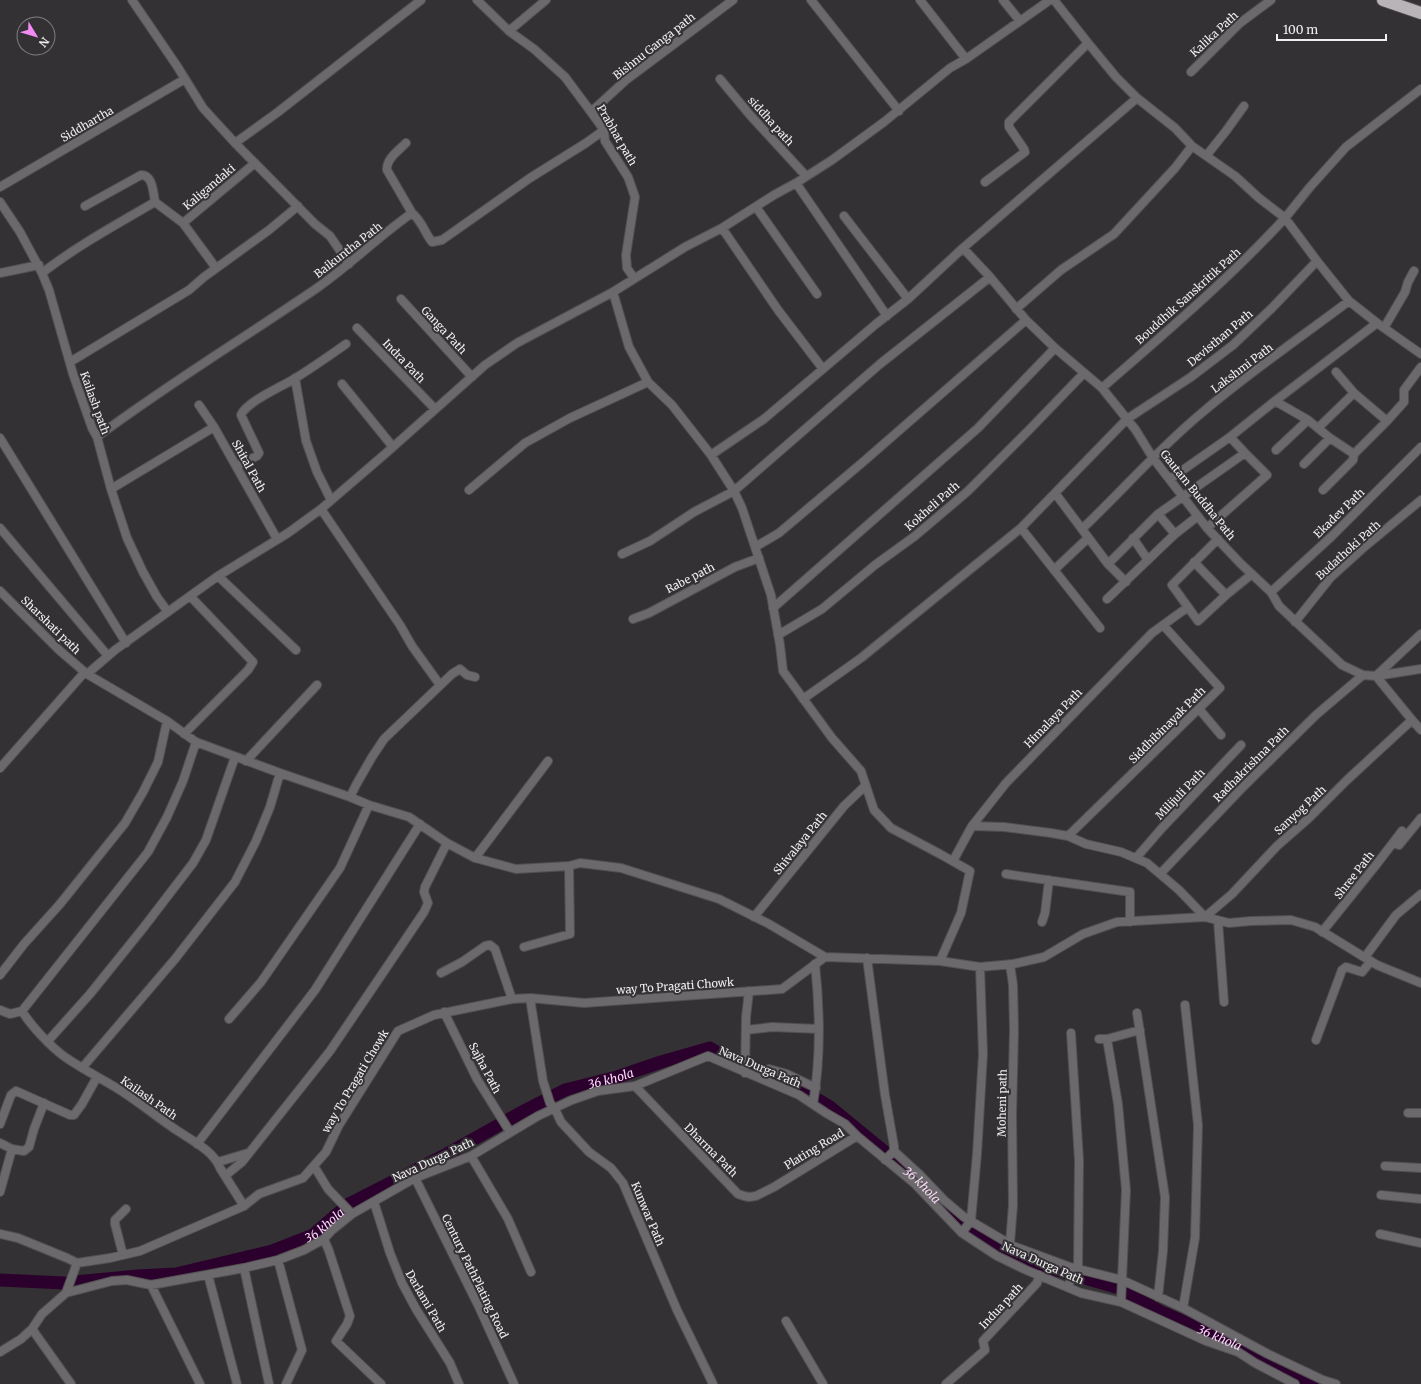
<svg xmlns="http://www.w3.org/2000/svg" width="1421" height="1384" viewBox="0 0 1421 1384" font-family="Merriweather,serif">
<rect width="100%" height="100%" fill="#343134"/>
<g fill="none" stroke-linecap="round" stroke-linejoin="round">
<g stroke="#2c002d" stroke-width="13">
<path d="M0,1280L64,1283"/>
<path id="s1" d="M75,1282L138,1276L176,1274L272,1251L313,1235L349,1204L447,1154L522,1112L565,1090L617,1077L661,1062L710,1048L732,1061L789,1082L830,1107L919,1180L957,1220L999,1247L1036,1264L1116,1287"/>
<path id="s2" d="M1127,1293L1161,1312L1255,1352L1312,1384"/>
</g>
<defs>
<path id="minor" d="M132,0L177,66L203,108L235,143L315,224L330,236L349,264
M477,0L509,31L534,49L565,77L591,112L604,130L605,141L628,177L635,197L626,255L627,268L634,278
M811,0L899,111
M920,0L966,59
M1003,0L1020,21
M1054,0L1088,43L1116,77L1137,98L1175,128L1192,146L1235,176L1259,198L1285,218C1229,279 1165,333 1102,388
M509,31L546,0
M1191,72L1240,23L1271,0
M720,79L750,115L806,176
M1421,89L1346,147L1310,187L1285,218L1317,261L1349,301L1377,323L1421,354
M591,112L626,80L733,0
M235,143L278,112L421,0
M406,143C399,150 386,159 387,170L412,213
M1206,156L1226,131L1244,106
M985,182L1025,152L1024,149L1009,127V122L1088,43
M796,183L887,316
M0,187L185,79
M0,202L20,232L42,273L49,290L73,374L92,428L97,437L111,489L127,538L143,572L157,597L168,612
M85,206L141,175C153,175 153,192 155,202
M756,207L817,294
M844,216L908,299
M722,228L778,310L823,369
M963,248L990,277L1026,320L1055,348L1102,388L1135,429L1153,458L1207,528L1240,563L1271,592L1279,606L1342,665L1363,675L1376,676L1412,720L1421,730
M216,268L183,223L255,163
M0,273L39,265
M42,273C77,246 117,224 155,202L183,223
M613,292L629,347L648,382L672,405L711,455L734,491L742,508L771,595L780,645L783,671L832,738L861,771L874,810L891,828L940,854L970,871L961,913L940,961
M401,299L472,377
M1016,309L1061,270L1114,234L1175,168L1192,146
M357,328L435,409
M1384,328L1405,292L1408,282L1414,271
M70,362L189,290L204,277L269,230L298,206
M1336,372L1354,393L1387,421L1404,402V390L1421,367
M295,378L306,441L317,472L331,500
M342,384L393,447
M1275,401L1308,420L1330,438L1354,454
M199,405L214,427L277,539
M1318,428L1354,393
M97,437C168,384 244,338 317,288C350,265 379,236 412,213C422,221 425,233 432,242L442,240L530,178L586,143L604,130
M0,438L126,643
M1276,450L1308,420
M711,455L764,419L876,324L908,299L963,248L1137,98
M1304,464L1330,438
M236,466L257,456L259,453L241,415C246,402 281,387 294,379C312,368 329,356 346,344
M1170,479L1230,437L1275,401L1377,323
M111,489L214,427
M469,490L525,443L570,418L648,382
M1323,490L1353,460L1354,454L1387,421
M1055,493L1108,564L1126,582
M321,509L400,625L412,646L440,685
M1158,514L1175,534
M0,528L108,656
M1021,528L1100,628
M1207,528L1267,475L1245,453L1230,437
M1082,529C1123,490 1160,447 1204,411C1250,372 1301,337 1349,301
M1133,538L1148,560
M1218,539L1172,585L1198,621L1226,595L1252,574
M755,547L779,533L863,462L1026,320
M622,554L650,541L694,512L734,491L880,364L990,277
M1194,562L1226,595
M1108,564L1158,514L1245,453
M1054,570L1088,538
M218,576L296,650
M0,591L59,650L87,674L167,721L196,742L280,773L350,797L369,805L409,817L447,843L475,858L516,869L569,866L580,863L621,868L719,899L769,924L825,957L940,961L980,967L1013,964L1044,957L1083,934L1117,922L1205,917L1229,923L1251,921L1291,920L1315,927L1377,965L1421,983
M1271,592L1332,536L1421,447
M1107,599L1175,534L1198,516
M773,608L978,428L1055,348
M633,619L649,613L735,567L759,558
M1295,622L1331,577L1362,549L1421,500
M778,635L822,609L875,565L915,536L968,491L1029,430L1084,373
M1376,676L1421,634
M1376,676L1421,669
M803,699L861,658L1021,528L1127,419L1191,377L1233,345L1272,308L1317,261
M1199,709L1221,735
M184,734L248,670L253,662L190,596
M246,761L317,685
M0,768L83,674H87L115,650L190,596L218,576L288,533L321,509L385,454L485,365L517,343L613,292L685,247L722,228L774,195L796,183L832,160L884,122L950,68L966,59L1050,0
M350,797L356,785L372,757L384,739L452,674L460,669L467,675L475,677
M972,826L1004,827L1051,833L1068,836L1086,844L1121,852L1147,863L1179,890L1205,917L1232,894L1277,846L1309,818L1347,780L1412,720
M1068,836L1220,688L1163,625
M1393,843L1399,845L1421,818
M475,858L548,761
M1136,858L1162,828L1241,745
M953,861L972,826L1006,783L1152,633L1188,607
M1006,874L1130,892V922
M1160,874L1241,789L1316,715L1363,675
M754,917L844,806L865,786
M1218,921L1224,1002
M1042,922L1045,913L1049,880
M1322,932L1376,865L1402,831
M524,947L570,934L569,866
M1365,957L1396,915L1421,894
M867,958L885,1095L894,1146V1151L885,1160
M441,973L462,962L485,946L490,945L495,949L512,999
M0,975L24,944L60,904L125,823L143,792L158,762L167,721
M530,998L543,1081L550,1103L555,1109L561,1122L589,1152L611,1168L623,1183L677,1310L713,1384
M0,1010L10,1014L22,1011L148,852L167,817L183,781L196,742
M22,1011C31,1026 51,1047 65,1057C81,1068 98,1077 115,1087C135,1099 153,1114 172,1127C187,1138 214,1150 220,1168L244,1206
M444,1012L477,1079L510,1132
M1137,1013L1165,1197L1163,1251L1158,1297
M229,1019L261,982L340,868L369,805
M746,1030L772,1027L819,1029
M1099,1039H1107L1140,1030
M1107,1039L1118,1104L1126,1190L1121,1302
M1316,1040L1342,970L1346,967L1362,972L1371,961
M48,1041L90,994L144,927L193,863L206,840L235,757
M82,1068L175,959L235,882L256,841L270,807L280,773
M769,1069L787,1074L816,1088
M745,1073L746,1017L749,991
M635,1086L715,1170L738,1194L744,1196L749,1197L756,1196L774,1187L857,1136
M813,1104C821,1058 820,1010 815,964
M1408,1113H1421
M0,1124L11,1095L16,1091L70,1115H74L82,1104L97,1077
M0,1143L12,1149L0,1192
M197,1144L315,990L420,824
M12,1149L24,1151L29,1147L34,1129L44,1103
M894,1151L920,1175L944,1200L964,1217L1013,1246L1070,1267L1122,1280L1183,1308L1268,1354L1323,1380L1336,1384
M471,1156L508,1219L531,1272
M218,1162L248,1153
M314,1166L328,1189L352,1214
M1385,1166L1421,1168
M225,1176L242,1162L330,1051L424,912L428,903L424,892L425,887L447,843
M415,1178L479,1307L514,1384
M1381,1195L1421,1199
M374,1202L390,1253L402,1283L416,1309L450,1363L459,1384
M962,1233L971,1220L977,1154L983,1054L980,967
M0,1234L18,1238L67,1258L77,1263L110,1258L140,1251L244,1206L259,1194L303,1178L326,1152L339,1125L398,1031L434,1015L512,999L530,998L584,1003L782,989L825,957
M1380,1234L1421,1243
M324,1239L329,1251L350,1316L347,1324L336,1341L381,1384
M1010,1243L1013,1205L1012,1115L1014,1030L1013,985L1010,964
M123,1255L115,1224V1220L126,1209
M278,1260L302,1350L286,1384
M244,1268L269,1384
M208,1275L237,1384
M151,1285L200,1384
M1067,1287L1078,1269L1079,1160L1071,1033
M66,1293L112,1281L127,1280L151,1285L244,1268L278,1260L304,1250L324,1239L331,1231L352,1214L415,1178L471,1156L538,1116L572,1100L598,1091L635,1086L708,1056L799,1095L826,1113L845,1124L857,1136L915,1184L962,1233L997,1256L1026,1270L1081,1293L1121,1302L1206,1341L1238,1352L1255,1363L1295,1384
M1183,1308L1195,1238L1198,1125L1185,1005
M786,1321L823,1384
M32,1329L71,1384
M0,1352L21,1339L32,1329L42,1314L66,1293L77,1263
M946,1384L985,1350L983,1341L1037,1283L1039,1275"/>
<path id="highway" d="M1383,0L1421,13"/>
</defs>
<use href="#minor" stroke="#524f52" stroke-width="10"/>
<use href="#highway" stroke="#524f52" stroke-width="14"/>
<use href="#minor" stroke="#6b696b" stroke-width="8"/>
<use href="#highway" stroke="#b8b4b8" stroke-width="12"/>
</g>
<g text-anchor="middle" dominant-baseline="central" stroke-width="4" stroke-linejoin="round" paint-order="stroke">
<g font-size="11" fill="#f1eef1" stroke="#343134">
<text transform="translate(1214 34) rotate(-43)">Kalika Path</text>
<text transform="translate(654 46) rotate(-38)">Bishnu Ganga path</text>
<text transform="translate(771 121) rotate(48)">siddha path</text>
<text transform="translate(87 124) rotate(-30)">Siddhartha</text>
<text transform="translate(617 135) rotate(60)">Prabhat path</text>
<text transform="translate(209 187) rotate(-40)">Kaligandaki</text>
<text transform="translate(348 250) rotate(-38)">Baikuntha Path</text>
<text transform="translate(1188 296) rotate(-42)">Bouddhik Sanskritik Path</text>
<text transform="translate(444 330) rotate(47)">Ganga Path</text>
<text transform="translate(1220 338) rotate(-40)">Devisthan Path</text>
<text transform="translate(404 361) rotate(46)">Indra Path</text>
<text transform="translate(1242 368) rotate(-37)">Lakshmi Path</text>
<text transform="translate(95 403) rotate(70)">Kailash path</text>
<text transform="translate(249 466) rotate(61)">Shital Path</text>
<text transform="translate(1198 495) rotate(51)">Gautam Buddha Path</text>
<text transform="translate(932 506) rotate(-41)">Kokheli Path</text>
<text transform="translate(1339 513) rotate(-44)">Ekadev Path</text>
<text transform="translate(1348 550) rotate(-42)">Budathoki Path</text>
<text transform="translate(690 578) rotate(-27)">Rabe path</text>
<text transform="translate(51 625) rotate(44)">Sharshati path</text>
<text transform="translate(1053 718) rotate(-46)">Himalaya Path</text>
<text transform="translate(1167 725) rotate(-45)">Siddhibinayak Path</text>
<text transform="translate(1251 764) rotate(-45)">Radhakrishna Path</text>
<text transform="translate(1180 794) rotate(-46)">Milijuli Path</text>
<text transform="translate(1300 810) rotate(-43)">Sanyog Path</text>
<text transform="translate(800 843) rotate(-51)">Shivalaya Path</text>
<text transform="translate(1354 875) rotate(-52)">Shree Path</text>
<text transform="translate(675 986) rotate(-4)">way To Pragati Chowk</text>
<text transform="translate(760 1067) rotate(23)">Nava Durga Path</text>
<text transform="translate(485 1068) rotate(62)">Sajha Path</text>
<text transform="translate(355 1081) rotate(-59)">way To Pragati Chowk</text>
<text transform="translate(149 1098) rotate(35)">Kailash Path</text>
<text transform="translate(1002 1103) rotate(-89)">Moheni path</text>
<text transform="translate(814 1149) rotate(-31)">Plating Road</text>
<text transform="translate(711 1150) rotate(45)">Dharma Path</text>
<text transform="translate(433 1160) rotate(-25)">Nava Durga Path</text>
<text transform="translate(648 1214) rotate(67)">Kunwar Path</text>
<text transform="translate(1043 1263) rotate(24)">Nava Durga Path</text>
<text transform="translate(475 1276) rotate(64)">Century PathPlating Road</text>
<text transform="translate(426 1301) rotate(60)">Darlami Path</text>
<text transform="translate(1001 1306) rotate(-47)">Indua path</text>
</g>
<g font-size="12" font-style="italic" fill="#f8d9f7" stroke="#343134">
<text stroke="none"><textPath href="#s1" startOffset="583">36 khola</textPath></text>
<text stroke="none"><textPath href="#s1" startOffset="942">36 khola</textPath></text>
<text stroke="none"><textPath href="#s1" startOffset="259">36 khola</textPath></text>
<text stroke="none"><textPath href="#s2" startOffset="103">36 khola</textPath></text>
</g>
</g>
<g transform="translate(36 36) rotate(128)"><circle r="19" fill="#343134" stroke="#807d80"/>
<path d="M0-3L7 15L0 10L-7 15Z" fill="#f28af3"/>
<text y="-6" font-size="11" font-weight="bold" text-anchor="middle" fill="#f1eef1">N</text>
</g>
<path d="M1277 34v6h109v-6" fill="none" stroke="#f1eef1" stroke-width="2"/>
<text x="1283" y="34" font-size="12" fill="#f1eef1" stroke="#343134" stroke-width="3" paint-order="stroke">100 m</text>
</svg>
